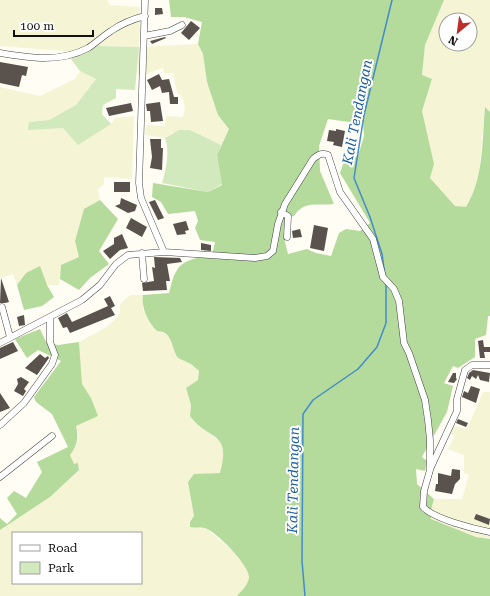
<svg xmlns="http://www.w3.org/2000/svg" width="490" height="596" viewBox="0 0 490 596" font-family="'Roboto Serif',serif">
<rect width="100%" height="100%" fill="#fffdf4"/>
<path fill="#f5f4d4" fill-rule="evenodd" d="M0,0H107L110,5L140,7L139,47L198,44L203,54L207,82L218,115L229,129L221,145L190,130L172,133L165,138L145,135L146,125L165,126L166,116L183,117L185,107L182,96L177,93L173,73H164L163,68L138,77V47L97,46L71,59L66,51L0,46Z
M444,0H490V112L485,107L479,174L474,194L466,208L455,206L430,178L434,164L422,111L432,79L422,75L425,45ZM446,20H470V44H446Z
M80,71L96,79L76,105L49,120L29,122L111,124L115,118L134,116L132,179L104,177V184L98,189L100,200L84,210L75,241L80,257L61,265L59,285H47L26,273L17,285L13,274L0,278V87L40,96L75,79Z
M130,295H143V310L154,327L170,337L178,358L191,364L199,371L198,380L186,388L191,405L190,416L221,443L225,457L220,473H209L188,482L194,516L190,522L198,528H206L234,552L247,567L250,577L248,582L237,596H0V530L50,497L79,470L78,463L74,465L69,455L75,448L79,435L76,426L91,398L82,384L79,342L105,328L120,315V304ZM13,533H141V583H13Z
M483,392H490V539L476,537L431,519V510L434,499H462L469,474L464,473V455L448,449L455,436L450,433L454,426L467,429Z"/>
<path fill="#d1e9bd" d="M97,46L139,47L135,90L116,89V98L103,105L102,114L111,124L78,145L63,128L28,130L29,122L49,120L76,105L96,79L80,71L71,59Z
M179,130H190L221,145L217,156L222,184L208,192L162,183C166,170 170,151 165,138Z"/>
<path fill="#b4da9c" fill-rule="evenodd" d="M169,0H444L425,45L422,75L432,79L422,111L434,164L430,178L455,206L466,207C484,178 482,141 485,107L490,112V316H488L486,335L475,339V357L458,368L453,366L444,383L453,386L447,412L422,457L427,461L425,471L416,469L417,484L434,499L431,510V519L476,537L490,539V596H237C241,591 248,585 249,578C251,567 216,531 205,528C201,527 195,528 190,527V522L194,516L188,482L194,474L220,473C232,430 208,441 190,416L191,405L186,388L198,380L199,371L191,364L178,358C171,348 173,331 157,331C148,322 141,308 143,295L169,293C171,287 172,278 176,272C182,259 200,257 212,256L215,242L200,240L195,228L198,221L195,211L168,214L161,202L152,197L153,183L208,192L222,185L217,155L229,129L218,115L207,82L203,54L198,44L202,22L184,17H171ZM328,119L363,124L364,136L358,156L344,161L340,173L370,223L360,231L346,229L339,233L331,256L316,253L307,249L288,254C285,241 280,229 288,217L294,216C304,200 317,206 334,204L320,171L319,146Z
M100,200L118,219L99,251L109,264L90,278L79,290L60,279L61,265L79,257L75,241L84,209Z
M40,266L47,285L54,297L42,306L24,310L17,285L26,273Z
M40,329L46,342L58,345L79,342L82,384L91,398L98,416L76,426C79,438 77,446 70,455L74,464L78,463L79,470L50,497L0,530V518L7,524L17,514L7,498L14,491L26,498L42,472L37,462L68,447L52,414L36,402L34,397L61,361L38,350L27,358L15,339Z"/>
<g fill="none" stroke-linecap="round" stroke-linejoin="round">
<path stroke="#428ccb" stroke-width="1.5" d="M385,276L382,254L370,217L354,178L364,115L392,0
M305,596L302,561L303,414L313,400L358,369L377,347L386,323V284"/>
</g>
<path fill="#59524d" d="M155,8H162L163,14L155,15Z
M191,21L200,28L189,40L181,33Z
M165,37L166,38L152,44L150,41Z
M0,62L28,67L26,76L22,75L19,87L0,83Z
M159,74L162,80L169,79L174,97H178V104H170L169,92L162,93L160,86L152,90L147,80Z
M160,102L163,121L151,122L150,111H147L146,104Z
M131,103L133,111L109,116L106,108Z
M336,129L345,131L342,147L333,145L334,142L327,141L329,130L336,131Z
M150,139H161V148H163L162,170L150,168L152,157Z
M114,182H130V192H114Z
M121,198L137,205L135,211L128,213L115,206L120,204Z
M155,200L164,218L158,220L149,202Z
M131,218L147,227L142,237L126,228Z
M186,221L189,230L185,231L186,234L177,235L173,224Z
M314,225L328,228L324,251L310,248Z
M300,229L302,237L293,238L292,231Z
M122,234L128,248L120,250L110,259L103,251L114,244V238Z
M201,243L211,245V251L201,250Z
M154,257L180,258L182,262L167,264L170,281H166L167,290L143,291L142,283L154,281L152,267L155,268Z
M1,278L9,302L5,303H0Z
M110,296L115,306L111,308L115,315L70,333L67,327L63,328L58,318L67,313L72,322L108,306L104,299Z
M24,315L25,325L19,326L17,317Z
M483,340L484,347H490V352H484L485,358H480L478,341Z
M13,342L18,351L0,359V348Z
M40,354L45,358L48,356L49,358L37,375L25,368Z
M473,370L490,373L489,382L480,380L478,375L476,379L472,376L470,380L467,378L469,373Z
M453,373H456V378L457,379L454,383L448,382Z
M21,377L29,382L24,389L26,391L23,396L14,391L18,384L17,379Z
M471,386L480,389L476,403L462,397L464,391L468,393Z
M0,393L10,408L0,412Z
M458,419L468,423L466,427L456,423Z
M452,469L460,470V479L455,484L452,494L435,491L436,484H438V473L451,476Z
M476,514L490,519L489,525L474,519Z"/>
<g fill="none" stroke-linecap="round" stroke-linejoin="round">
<defs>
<path id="minor" d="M145,0L139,183L141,198L164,252
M144,36L170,31L182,25
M0,53C30,58 60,63 88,48C96,43 103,36 111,31C121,24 133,19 145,16
M281,212L288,216L287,237
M142,253L144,279
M2,307L10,337
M0,343L82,300L100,285L116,264L128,255L164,252L255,258L267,256L273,251L278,224L285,204L313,159C318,155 322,152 328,155L340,192L373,239L383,277L394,289L399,301L404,343L409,353L425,400L428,420L430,440V470L424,491L423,507C434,519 474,529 490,532
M0,425L24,403L52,364L55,355L50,342V318
M431,467L457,411V399L465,370L472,365H490
M0,477L52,436"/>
</defs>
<use href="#minor" stroke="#434343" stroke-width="7"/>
<use href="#minor" stroke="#fff" stroke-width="6"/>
</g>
<g text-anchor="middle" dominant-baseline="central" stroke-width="4" stroke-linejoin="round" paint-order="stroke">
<g font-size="14" font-style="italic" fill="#1b5ea1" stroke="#fff">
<text transform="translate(357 112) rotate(-79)">Kali Tendangan</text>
<text transform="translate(293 480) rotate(-89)">Kali Tendangan</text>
</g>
</g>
<rect x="12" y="532" width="130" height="52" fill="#ffffff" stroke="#9f9f9f"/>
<rect x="20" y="545" width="20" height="6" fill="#ffffff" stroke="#9f9f9f"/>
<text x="48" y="552" font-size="12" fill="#101010">Road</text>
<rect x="20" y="562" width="20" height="12" fill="#d1e9bd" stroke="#9f9f9f"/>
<text x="48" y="572" font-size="12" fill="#101010">Park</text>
<g transform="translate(458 32) rotate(209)"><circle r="19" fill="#ffffff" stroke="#9f9f9f"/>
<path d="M0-3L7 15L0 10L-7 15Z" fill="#be2c2a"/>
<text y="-6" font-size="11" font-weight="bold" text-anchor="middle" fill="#101010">N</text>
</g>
<path d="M14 30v6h79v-6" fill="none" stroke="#101010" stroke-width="2"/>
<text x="20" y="30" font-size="12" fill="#101010" stroke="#ffffff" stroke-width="3" paint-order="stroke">100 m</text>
</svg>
